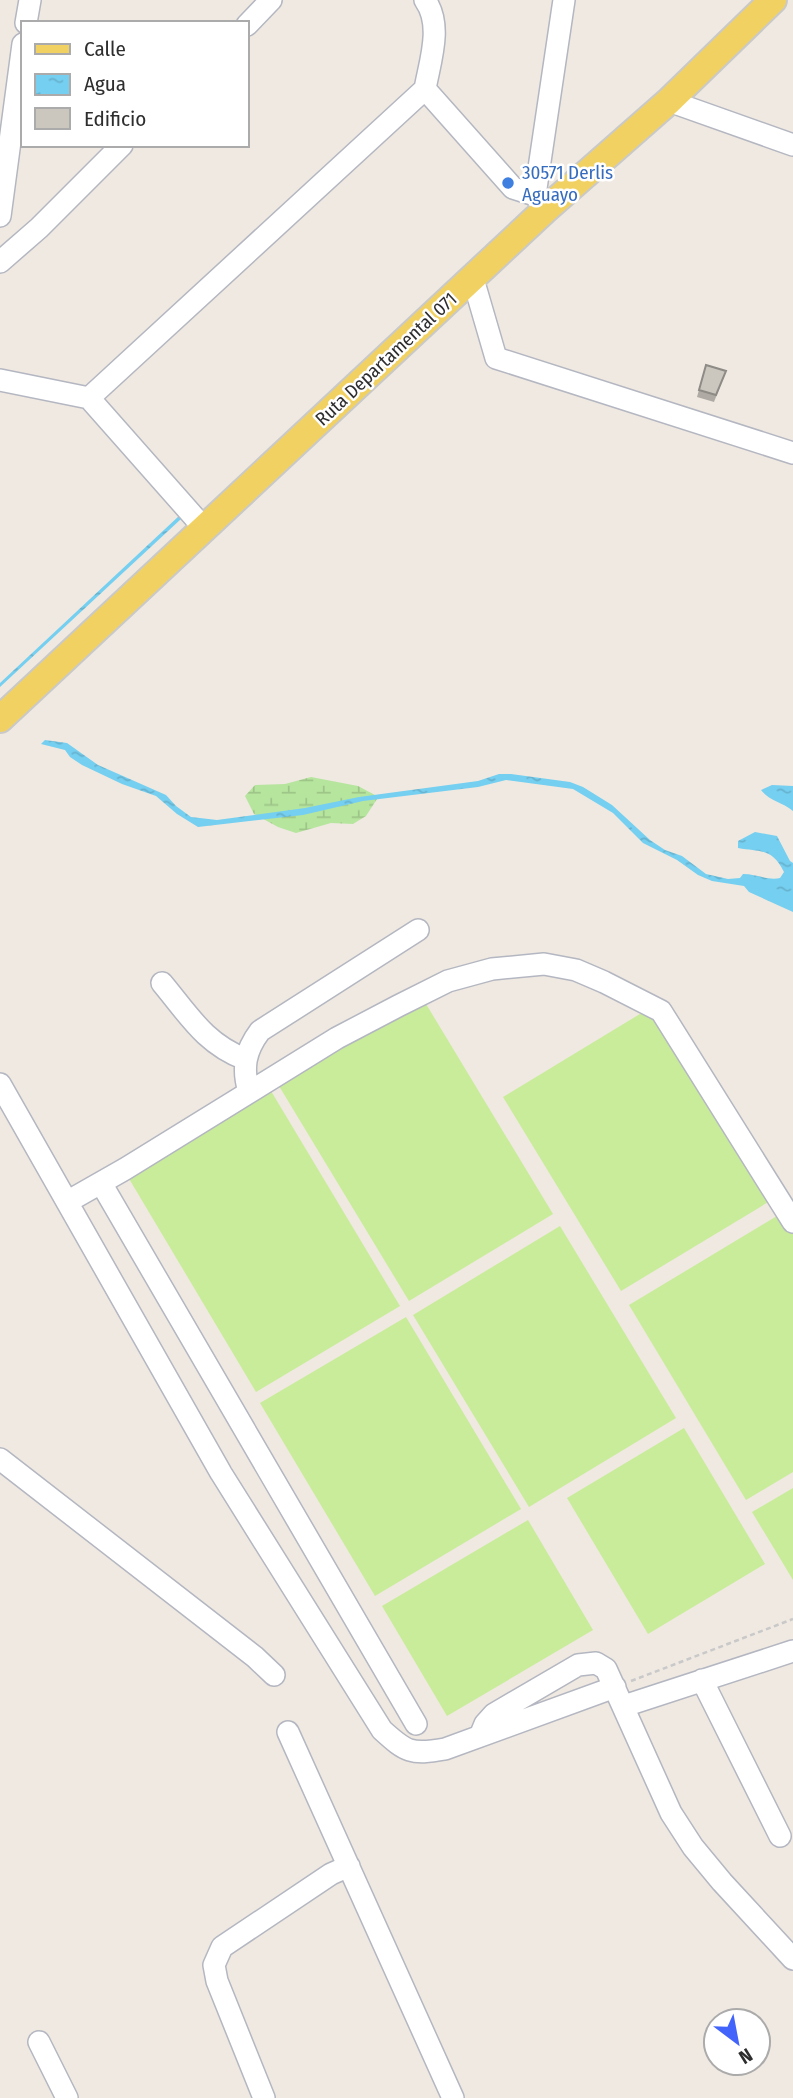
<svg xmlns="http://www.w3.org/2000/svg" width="793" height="2098" viewBox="0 0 793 2098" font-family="'Fira Sans Condensed',sans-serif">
<defs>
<pattern id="wetland-marsh" width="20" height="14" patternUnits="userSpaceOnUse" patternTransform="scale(1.75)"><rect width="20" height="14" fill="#b6e59e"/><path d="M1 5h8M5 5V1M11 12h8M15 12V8" fill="none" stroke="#9dc588"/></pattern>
<pattern id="water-ripples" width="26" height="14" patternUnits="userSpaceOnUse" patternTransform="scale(1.75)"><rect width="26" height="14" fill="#75cff0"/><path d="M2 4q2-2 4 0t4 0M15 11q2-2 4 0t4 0" fill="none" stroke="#66b2ce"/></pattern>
</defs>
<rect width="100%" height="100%" fill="#efe9e1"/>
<path fill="url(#wetland-marsh)" d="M311,777L358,786L375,795L377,799L366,816L353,824L331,823L296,833L278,827L254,814L245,796L255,785L285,784Z"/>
<path fill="#c9ec9a" d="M423,999L553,1214L409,1301L279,1086Z
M658,1003L775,1198L621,1291L503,1097Z
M271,1091L400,1306L256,1392L128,1177Z
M782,1213L793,1232V1472L746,1500L629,1305Z
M560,1226L676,1418L529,1507L413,1315Z
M406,1317L521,1509L375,1596L260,1403Z
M684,1428L765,1564L648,1634L567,1498Z
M793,1488V1580L752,1512Z
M528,1520L593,1630L447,1716L382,1606Z"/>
<path fill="url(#water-ripples)" d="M180,515L181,519L0,687V683Z
M45,740L67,743L98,765L166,795L176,806L191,817L217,820L305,808L359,797L478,781L499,774H511L570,782L583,787L612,805L650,840L665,850L682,856L706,874L728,879L740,878L743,874C757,874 769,881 780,878L784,872C772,848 761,852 738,848V841L755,832L777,836L790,861L793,863V912L749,892L744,886L712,881L698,875L677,860L643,843L613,813L573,789L506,780L478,787L363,801L303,815L198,827L177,814L156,796L122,784L82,765L70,757L65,750L41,744Z
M772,785L793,786V811C782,802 769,801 761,790Z"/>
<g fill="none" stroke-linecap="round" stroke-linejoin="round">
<defs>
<path id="minor" d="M26,23L30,0
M247,25L271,0
M425,89L513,188L535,195
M669,101L793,145
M545,210L535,195L564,0
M0,216L23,44
M0,262L39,228L122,145
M473,279L496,358L793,453
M0,380L89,398L203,527
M89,398L425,89C430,61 443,25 425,0
M162,983C188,1014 205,1044 245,1059
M0,1084L221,1473L382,1730C406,1752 411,1755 445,1749L615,1687
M249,1092C242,1068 245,1051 260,1031L418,930
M101,1183L416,1724
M67,1202L125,1169L337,1038L398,1006L448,981L492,969L544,964L576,970L604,982L661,1011L793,1222
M0,1459L255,1657L274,1675
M702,1680L780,1836
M624,1706L793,1651
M288,1732L453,2098
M480,1736L485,1724L494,1714L578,1665L596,1663L606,1669L671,1813L693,1847L722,1882L793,1959
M39,2042L67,2098
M264,2098L217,1981L214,1965L222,1947L331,1874L349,1866"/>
<path id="major" d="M0,719L545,210L669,101L773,0"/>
</defs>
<use href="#minor" stroke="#b4b7c1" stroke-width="24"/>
<use href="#major" stroke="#c9c9c9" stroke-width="30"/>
<path stroke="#c9c9c9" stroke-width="2.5" stroke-dasharray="5 3.5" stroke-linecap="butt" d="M631,1681L793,1619"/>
<use href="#minor" stroke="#fff" stroke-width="21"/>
<use href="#major" stroke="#f2d163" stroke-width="26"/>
</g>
<path fill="#afaba4" d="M726,371L714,402L697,397L704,372Z"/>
<path fill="#cbc7bf" stroke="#8e8b86" stroke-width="2" d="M706,365L726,371L716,395L699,390Z"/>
<circle fill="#3f7fe0" stroke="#fff" stroke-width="2.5" cx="508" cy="183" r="7"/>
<g text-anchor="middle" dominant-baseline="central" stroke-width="5" stroke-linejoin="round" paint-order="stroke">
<g font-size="19" fill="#366cbe" stroke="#fff" text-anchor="start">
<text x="522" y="172">30571 Derlis<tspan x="522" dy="22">Aguayo</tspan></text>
</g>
<g font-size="19" fill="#2e2e2e" stroke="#fff">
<text transform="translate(386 359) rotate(-43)">Ruta Departamental 071</text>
</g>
</g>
<rect x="21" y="21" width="228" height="126" fill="#ffffff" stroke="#ababab" stroke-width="2"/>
<rect x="35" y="44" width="35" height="10" fill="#f2d163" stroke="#ababab" stroke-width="2"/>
<text x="84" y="56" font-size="21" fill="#2e2e2e">Calle</text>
<rect x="35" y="74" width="35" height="21" fill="url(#water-ripples)" stroke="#ababab" stroke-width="2"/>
<text x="84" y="91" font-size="21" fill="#2e2e2e">Agua</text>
<rect x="35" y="108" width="35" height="21" fill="#cbc7bf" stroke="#ababab" stroke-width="2"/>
<text x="84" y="126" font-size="21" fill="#2e2e2e">Edificio</text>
<g transform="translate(737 2042) rotate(148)"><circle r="33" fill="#ffffff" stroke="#ababab" stroke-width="2"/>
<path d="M0-5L12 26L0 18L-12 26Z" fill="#4264fb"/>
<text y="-10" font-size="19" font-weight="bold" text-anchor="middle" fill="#2e2e2e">N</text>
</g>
</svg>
